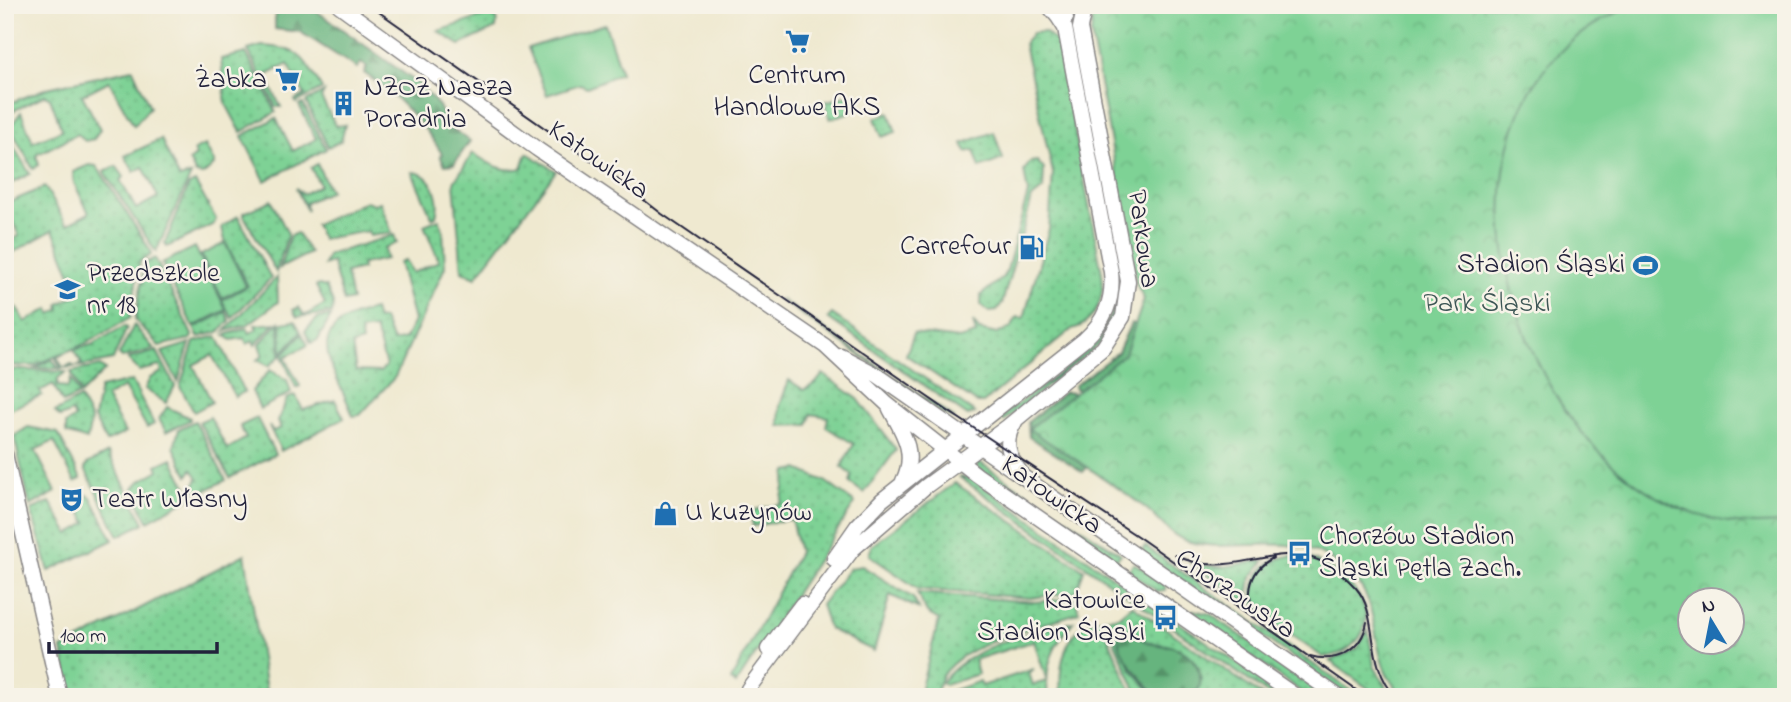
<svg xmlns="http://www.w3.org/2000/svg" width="1791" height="702" viewBox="0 0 1791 702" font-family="'Indie Flower',sans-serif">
<defs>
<pattern id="grass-dots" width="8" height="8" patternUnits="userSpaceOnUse" patternTransform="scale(1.75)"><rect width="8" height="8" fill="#7ed295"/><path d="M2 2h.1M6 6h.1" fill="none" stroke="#6db481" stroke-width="1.8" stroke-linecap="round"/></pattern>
<pattern id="forest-firs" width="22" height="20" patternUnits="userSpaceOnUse" patternTransform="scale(1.75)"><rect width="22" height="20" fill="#66b47e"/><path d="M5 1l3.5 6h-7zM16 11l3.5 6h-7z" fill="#549268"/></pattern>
<pattern id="park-crowns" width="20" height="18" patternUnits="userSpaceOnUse" patternTransform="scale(1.75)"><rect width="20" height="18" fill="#7ed295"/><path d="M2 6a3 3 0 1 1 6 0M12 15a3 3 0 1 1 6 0" fill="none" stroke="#6db481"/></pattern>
</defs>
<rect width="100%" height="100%" fill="#f7f3e8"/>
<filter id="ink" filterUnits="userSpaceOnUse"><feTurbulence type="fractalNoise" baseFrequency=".0143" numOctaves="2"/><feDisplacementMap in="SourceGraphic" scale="14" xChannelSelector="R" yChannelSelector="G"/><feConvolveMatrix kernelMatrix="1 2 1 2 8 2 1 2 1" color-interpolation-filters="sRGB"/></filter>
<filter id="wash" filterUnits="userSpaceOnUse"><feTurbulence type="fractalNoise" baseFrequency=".00686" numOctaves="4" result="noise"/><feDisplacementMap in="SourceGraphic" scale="28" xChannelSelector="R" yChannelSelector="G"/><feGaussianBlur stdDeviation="1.57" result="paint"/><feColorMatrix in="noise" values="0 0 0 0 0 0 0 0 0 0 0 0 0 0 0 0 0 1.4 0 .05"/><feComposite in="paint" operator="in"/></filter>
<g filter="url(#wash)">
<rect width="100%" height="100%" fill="#efe9d0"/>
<path fill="url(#grass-dots)" stroke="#507a68" stroke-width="2" fill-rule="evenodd" d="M488,15L497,18L496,28L460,45L438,31Z
M1045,32L1058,44L1102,273C1105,295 1097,323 1072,329L983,403H977L906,355L914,333L959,339L976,334L973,322L979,330L997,334L1011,328L1017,317L1024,318L1049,229L1053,173L1024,44L1032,33Z
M262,46C301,48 303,57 322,89L296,103L295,100L305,95L288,64L265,76L281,107H276L248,50Z
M246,53L276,112L241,132L226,104L221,59Z
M1078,58L1122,279L1116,317L1098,345L1004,421L999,418C1042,384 1120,341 1118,281Z
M133,69L150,107L134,126L109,81L82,95L100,129L94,139L85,141L77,134L36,155L39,165L33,169L10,127L21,112L33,142L62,130L50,98L45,95L5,115V105L47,88Z
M324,92L321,98L336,126L345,125L341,141L328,147L306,102Z
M848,95L853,111L830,119L825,102Z
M303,104L326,149L265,181L242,136L276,118L293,151L316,139L299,105Z
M889,113L896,132L882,137L875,118Z
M5,132L30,174L8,185L9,189L5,192Z
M994,132L1003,159L980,168L974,150L966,152L963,143Z
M161,139L179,178L191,175L156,252L104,172L116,166L124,177L120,180L136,209L158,197L143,167L134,172L125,156Z
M205,145L215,164L203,175L196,174L189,161L196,156L194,150Z
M473,153C489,164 503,173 522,168L527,153L556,171L476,277L462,271L454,182Z
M1037,161L1044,169L1043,189L1032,198L1002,304L997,311L989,312L981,305V295L1002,278L1007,270L1028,193L1024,171L1030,162Z
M317,164L330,191L305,203L307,211L296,188L303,194L320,185L311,168Z
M89,165L96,166L102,174L150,250L151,255L140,261L130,318L87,343L33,366L5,365V323L11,322L6,312L17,307L25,322L49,309L51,314L60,309L59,304L79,294L53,230L5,257V244L19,236L5,204L45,187L67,225L89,213L74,183L73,172Z
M412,172C433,173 441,199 436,216L432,218Z
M195,182L216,219L214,224L167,247L165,243L189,185Z
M271,200L288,234L276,272L244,216V213Z
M366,201L374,204L380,202L392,233L370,236L368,231L322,239L315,225Z
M238,216L271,278L232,318L222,300L248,286L225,241L222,227Z
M439,219L443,231L445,267L395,377L360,415L353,416C335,367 296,327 374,310L377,320L383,319L393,342L405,339L414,321L399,262L405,260L412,273L439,261L424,225ZM375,329L386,366L380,372L356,371L352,345L362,342L360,331Z
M297,233L310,253L280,268L290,236Z
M394,235L397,243L384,248L386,259L362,264V269L346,273L352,300L344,302L332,262L324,265L328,255Z
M155,258L192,335L191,339L159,346L135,320L145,263Z
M277,277L278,302L247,325L225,331Z
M319,285L326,287L333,303L332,313L297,317L293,310L299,307L304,316L325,304L316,286Z
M780,299L954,418L943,414Z
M226,312L230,321L218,332L198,337L194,328Z
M832,314L975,413L968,416L828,318Z
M331,316L318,340L311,343L305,331L318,318Z
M295,321L301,332L282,353L281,323Z
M279,322L280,356L269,366L257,360L263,356L259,345Z
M275,323L255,345L253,341L247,344L244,338L231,340L225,335L247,328L250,333L257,329L255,325Z
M134,325L154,349L122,358L119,355Z
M125,326L127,328L113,360C87,366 62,370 35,368L52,359L59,369L61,368L55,357L65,353L57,358L64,368L71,364L74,367L82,364L74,350L91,345Z
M302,334L308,345L285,357L300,386L296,388L282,356Z
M217,336L244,392L235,397L212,355L193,365L212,402L194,412L180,387L194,342Z
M190,343L178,382L162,352Z
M157,351L175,386L166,403L145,389L150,378L162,372L160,366L139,371L128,359Z
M100,366L105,370L81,394L71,372Z
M5,369L66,372L58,378L57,386L68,387L71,379L79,395L63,403L53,384L40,391L42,395L9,410Z
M270,370L287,380L291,393L260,409L252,391Z
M823,374L858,399L896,450L864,493L850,483L852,475L841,467L854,444L826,427L828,417L811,414L808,425L779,426L780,405L789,380L804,390L815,384Z
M132,381L154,424L147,428L124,387L106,397L125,433L106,442L94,418L100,388Z
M295,395L303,410L335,400L344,418L281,451L269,426L273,431L281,428L278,421L287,399Z
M80,398L91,420L87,440L66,433V424L75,418L72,412L60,417L55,412Z
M167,407L190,418V420L166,432L159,419Z
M210,417L227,449L246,438L240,426L257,418L275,454L230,478L199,422Z
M195,421L226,480L198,494L194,486L198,478L192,469L188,476L174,447L179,429Z
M28,427L58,433L81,479L75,482L54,441L35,450L56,492L30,506L14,436Z
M108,453L144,523L119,536L85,469L87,464Z
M172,458L192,497L148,521L132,490L140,481L159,470L157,465Z
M979,462L1121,554L1115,562L978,468L976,463Z
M798,469L825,481L855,503L736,684L731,680L799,552L791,519L753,526L751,517L755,510L781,504L787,471Z
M959,477L972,479L1286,697H1272Z
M955,483L1084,570L1076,592L1030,598L918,589L869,555L871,546Z
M85,494L91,497L113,540L49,571L31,510L50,502L69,534L87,523L74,499Z
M1145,546L1360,697H1350L1141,552Z
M245,554L267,697H72L62,649Z
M1296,555C1318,558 1347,577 1359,596C1378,626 1354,655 1323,657L1256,611C1246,580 1264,558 1296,555Z
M1265,560L1251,578L1247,603L1192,564L1222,567Z
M1134,563L1165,584V591L1158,592L1128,571Z
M862,566L913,598L919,609L890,595L874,651L829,629L821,605L850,568Z
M917,593L1035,602L1075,598L1079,612C1045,626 930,647 938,697H925L921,687L939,620L927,613Z
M1132,605L1264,697H1171L1187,695L1201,679L1198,667L1167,645L1147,642L1130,628L1120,642L1132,670L1156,697H1139L1104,618L1118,617Z
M1193,610L1210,614L1329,697H1309L1194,617Z
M1100,619L1134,697H1061C1058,666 1064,627 1100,619Z
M1073,622C1053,645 1044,666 1048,697H945L951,691L980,681L982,686L1034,669L1029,673L1033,685L1047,681L1034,641L974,660L978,674L945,685L941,683C971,645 1028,633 1073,622Z
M1368,630L1374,666L1392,697H1380L1330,661L1357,649Z"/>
<path fill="url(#forest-firs)" stroke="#446b5c" stroke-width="2" d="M258,5H308L419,84L439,106L447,125L470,141L454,164L445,165L440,156L442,154C422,120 396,95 364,73L367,67L361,63L357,68L300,32L275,29V13L260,11Z
M1131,323L1139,325L1148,381L1097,390L1075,389L1074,386L1118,352Z
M1064,392L1127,397L1120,429L1083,472L1029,437L1028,422Z
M1130,628C1136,632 1140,638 1147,642C1156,647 1165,644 1174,647C1192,653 1206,672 1198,691L1156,697C1144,677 1113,655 1119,629Z"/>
<path fill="url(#park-crowns)" stroke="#507a68" stroke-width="2" fill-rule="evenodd" d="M1094,5H1786V697H1405C1368,668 1383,612 1357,581C1351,575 1343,569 1337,564C1291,528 1241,555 1190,542C1171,537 1162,522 1148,510C1111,481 1069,456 1029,429L1125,354L1144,299L1137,285L1091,34ZM1690,600H1732V642H1690Z"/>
<path fill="#7ed295" stroke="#507a68" stroke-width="2" d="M1636,5H1777L1786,9V522C1531,559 1375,96 1636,5Z
M605,24L621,73L587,87L580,84L547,95L528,48Z
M225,243L246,286L222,298L201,255Z
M195,247L226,310L193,327L162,263Z"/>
</g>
<g filter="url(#ink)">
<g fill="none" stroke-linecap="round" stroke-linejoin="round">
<defs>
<path id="secondary" d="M339,5L537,149L825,346L887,404L977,475L1297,697
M1048,5L1058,17L1066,18
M841,356L877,375L1339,697
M890,409C903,433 917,453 903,481
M1015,422C1003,441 1008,456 1021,473
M5,454L60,697
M834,559L857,526L882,500L1084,340C1105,321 1114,300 1111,272L1065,28L1058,17
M768,649L802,604
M748,689L853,549L925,487L1007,427L1103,348L1123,317L1128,281L1080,28L1085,5"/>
</defs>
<use href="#secondary" stroke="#888686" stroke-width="17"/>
<use href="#secondary" stroke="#fff" stroke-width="14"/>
<path stroke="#22223b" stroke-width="2" d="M369,5L613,176L662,214L948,411L1140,538L1366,697
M1175,555C1242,589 1291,516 1356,588C1380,615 1364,663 1396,697
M1261,623C1243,601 1247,571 1273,558
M1310,656C1337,664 1362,650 1367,622"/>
</g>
</g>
<defs>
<symbol id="supermarket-bare" viewBox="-9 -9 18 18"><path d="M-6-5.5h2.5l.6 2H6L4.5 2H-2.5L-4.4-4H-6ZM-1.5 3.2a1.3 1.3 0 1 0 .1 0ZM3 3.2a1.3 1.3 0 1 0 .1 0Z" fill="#1f6fb2" stroke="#f7f3e8" stroke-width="2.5" paint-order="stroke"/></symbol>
<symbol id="building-bare" viewBox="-9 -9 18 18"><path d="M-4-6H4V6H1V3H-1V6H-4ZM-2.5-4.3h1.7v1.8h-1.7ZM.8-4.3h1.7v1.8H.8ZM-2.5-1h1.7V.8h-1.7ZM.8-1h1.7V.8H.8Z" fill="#1f6fb2" stroke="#f7f3e8" stroke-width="2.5" paint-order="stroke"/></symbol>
<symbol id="fuel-bare" viewBox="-9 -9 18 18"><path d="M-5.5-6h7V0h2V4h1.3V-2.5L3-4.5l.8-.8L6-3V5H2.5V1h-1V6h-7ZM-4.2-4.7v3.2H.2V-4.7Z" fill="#1f6fb2" stroke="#f7f3e8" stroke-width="2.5" paint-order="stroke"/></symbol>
<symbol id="stadium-bare" viewBox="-9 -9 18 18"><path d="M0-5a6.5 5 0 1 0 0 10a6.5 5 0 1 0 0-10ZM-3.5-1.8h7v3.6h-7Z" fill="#1f6fb2" stroke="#f7f3e8" stroke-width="2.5" paint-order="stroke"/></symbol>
<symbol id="school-bare" viewBox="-9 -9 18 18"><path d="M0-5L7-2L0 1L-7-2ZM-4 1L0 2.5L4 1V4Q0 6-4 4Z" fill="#1f6fb2" stroke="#f7f3e8" stroke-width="2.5" paint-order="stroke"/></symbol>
<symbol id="theatre-bare" viewBox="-9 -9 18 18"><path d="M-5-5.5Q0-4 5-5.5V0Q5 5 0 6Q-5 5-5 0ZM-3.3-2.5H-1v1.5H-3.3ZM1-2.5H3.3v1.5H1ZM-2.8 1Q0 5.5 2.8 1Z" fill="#1f6fb2" stroke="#f7f3e8" stroke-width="2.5" paint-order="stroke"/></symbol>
<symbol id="shop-bare" viewBox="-9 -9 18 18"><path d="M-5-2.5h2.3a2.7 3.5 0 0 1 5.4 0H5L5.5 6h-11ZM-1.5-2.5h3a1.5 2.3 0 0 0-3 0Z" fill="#1f6fb2" stroke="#f7f3e8" stroke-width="2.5" paint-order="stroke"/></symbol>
<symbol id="bus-bare" viewBox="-9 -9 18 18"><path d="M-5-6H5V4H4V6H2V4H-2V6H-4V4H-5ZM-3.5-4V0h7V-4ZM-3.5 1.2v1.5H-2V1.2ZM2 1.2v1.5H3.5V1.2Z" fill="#1f6fb2" stroke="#f7f3e8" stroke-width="2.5" paint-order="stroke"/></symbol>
</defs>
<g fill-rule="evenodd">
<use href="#supermarket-bare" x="780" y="24" width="35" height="35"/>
<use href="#supermarket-bare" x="270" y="62" width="35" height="35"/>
<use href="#building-bare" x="326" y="86" width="35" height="35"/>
<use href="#fuel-bare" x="1014" y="230" width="35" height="35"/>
<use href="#stadium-bare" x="1628" y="248" width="35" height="35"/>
<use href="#school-bare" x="50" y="272" width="35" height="35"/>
<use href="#theatre-bare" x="54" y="482" width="35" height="35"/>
<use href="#shop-bare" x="648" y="496" width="35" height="35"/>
<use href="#bus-bare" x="1282" y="536" width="35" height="35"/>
<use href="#bus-bare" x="1148" y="600" width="35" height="35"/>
</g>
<g text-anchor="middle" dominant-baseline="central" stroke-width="5" stroke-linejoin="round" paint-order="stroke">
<g font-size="28" fill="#22223b" stroke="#f7f3e8" text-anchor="start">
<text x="797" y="76" text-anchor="middle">Centrum<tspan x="797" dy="32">Handlowe AKS</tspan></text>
<text x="267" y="80" text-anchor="end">Żabka</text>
<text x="364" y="88">NZOZ Nasza<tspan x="364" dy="32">Poradnia</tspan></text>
<text x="1011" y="247" text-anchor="end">Carrefour</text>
<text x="1625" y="265" text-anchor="end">Stadion Śląski</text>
<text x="87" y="274">Przedszkole<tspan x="87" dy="32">nr 18</tspan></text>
<text x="92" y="500">Teatr Własny</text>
<text x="685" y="513">U kuzynów</text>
<text x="1319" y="537">Chorzów Stadion<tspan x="1319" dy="32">Śląski Pętla Zach.</tspan></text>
<text x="1145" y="601" text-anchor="end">Katowice<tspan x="1145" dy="32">Stadion Śląski</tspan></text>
</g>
<g font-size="28" fill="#22223b" stroke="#f7f3e8">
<text transform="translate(598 161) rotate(35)">Katowicka</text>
<text transform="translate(1142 239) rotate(82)">Parkowa</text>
<text transform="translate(1051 496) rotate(35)">Katowicka</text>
<text transform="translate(1235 595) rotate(34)">Chorzowska</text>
</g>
<g font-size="28" fill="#3e5756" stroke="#f7f3e8">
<text x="1487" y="304">Park Śląski</text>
</g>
</g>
<rect width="1791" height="702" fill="none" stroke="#f7f3e8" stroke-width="28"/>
<g transform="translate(1711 621) rotate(350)"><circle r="33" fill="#f7f3e8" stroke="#a29fa3" stroke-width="2"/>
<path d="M0-5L12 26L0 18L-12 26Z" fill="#1f6fb2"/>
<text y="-10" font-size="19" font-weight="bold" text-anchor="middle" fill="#22223b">N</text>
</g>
<path d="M49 642v10h168v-10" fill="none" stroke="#22223b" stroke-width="3.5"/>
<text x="60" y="642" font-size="21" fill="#22223b" stroke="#f7f3e8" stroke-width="5" paint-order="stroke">100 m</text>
</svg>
